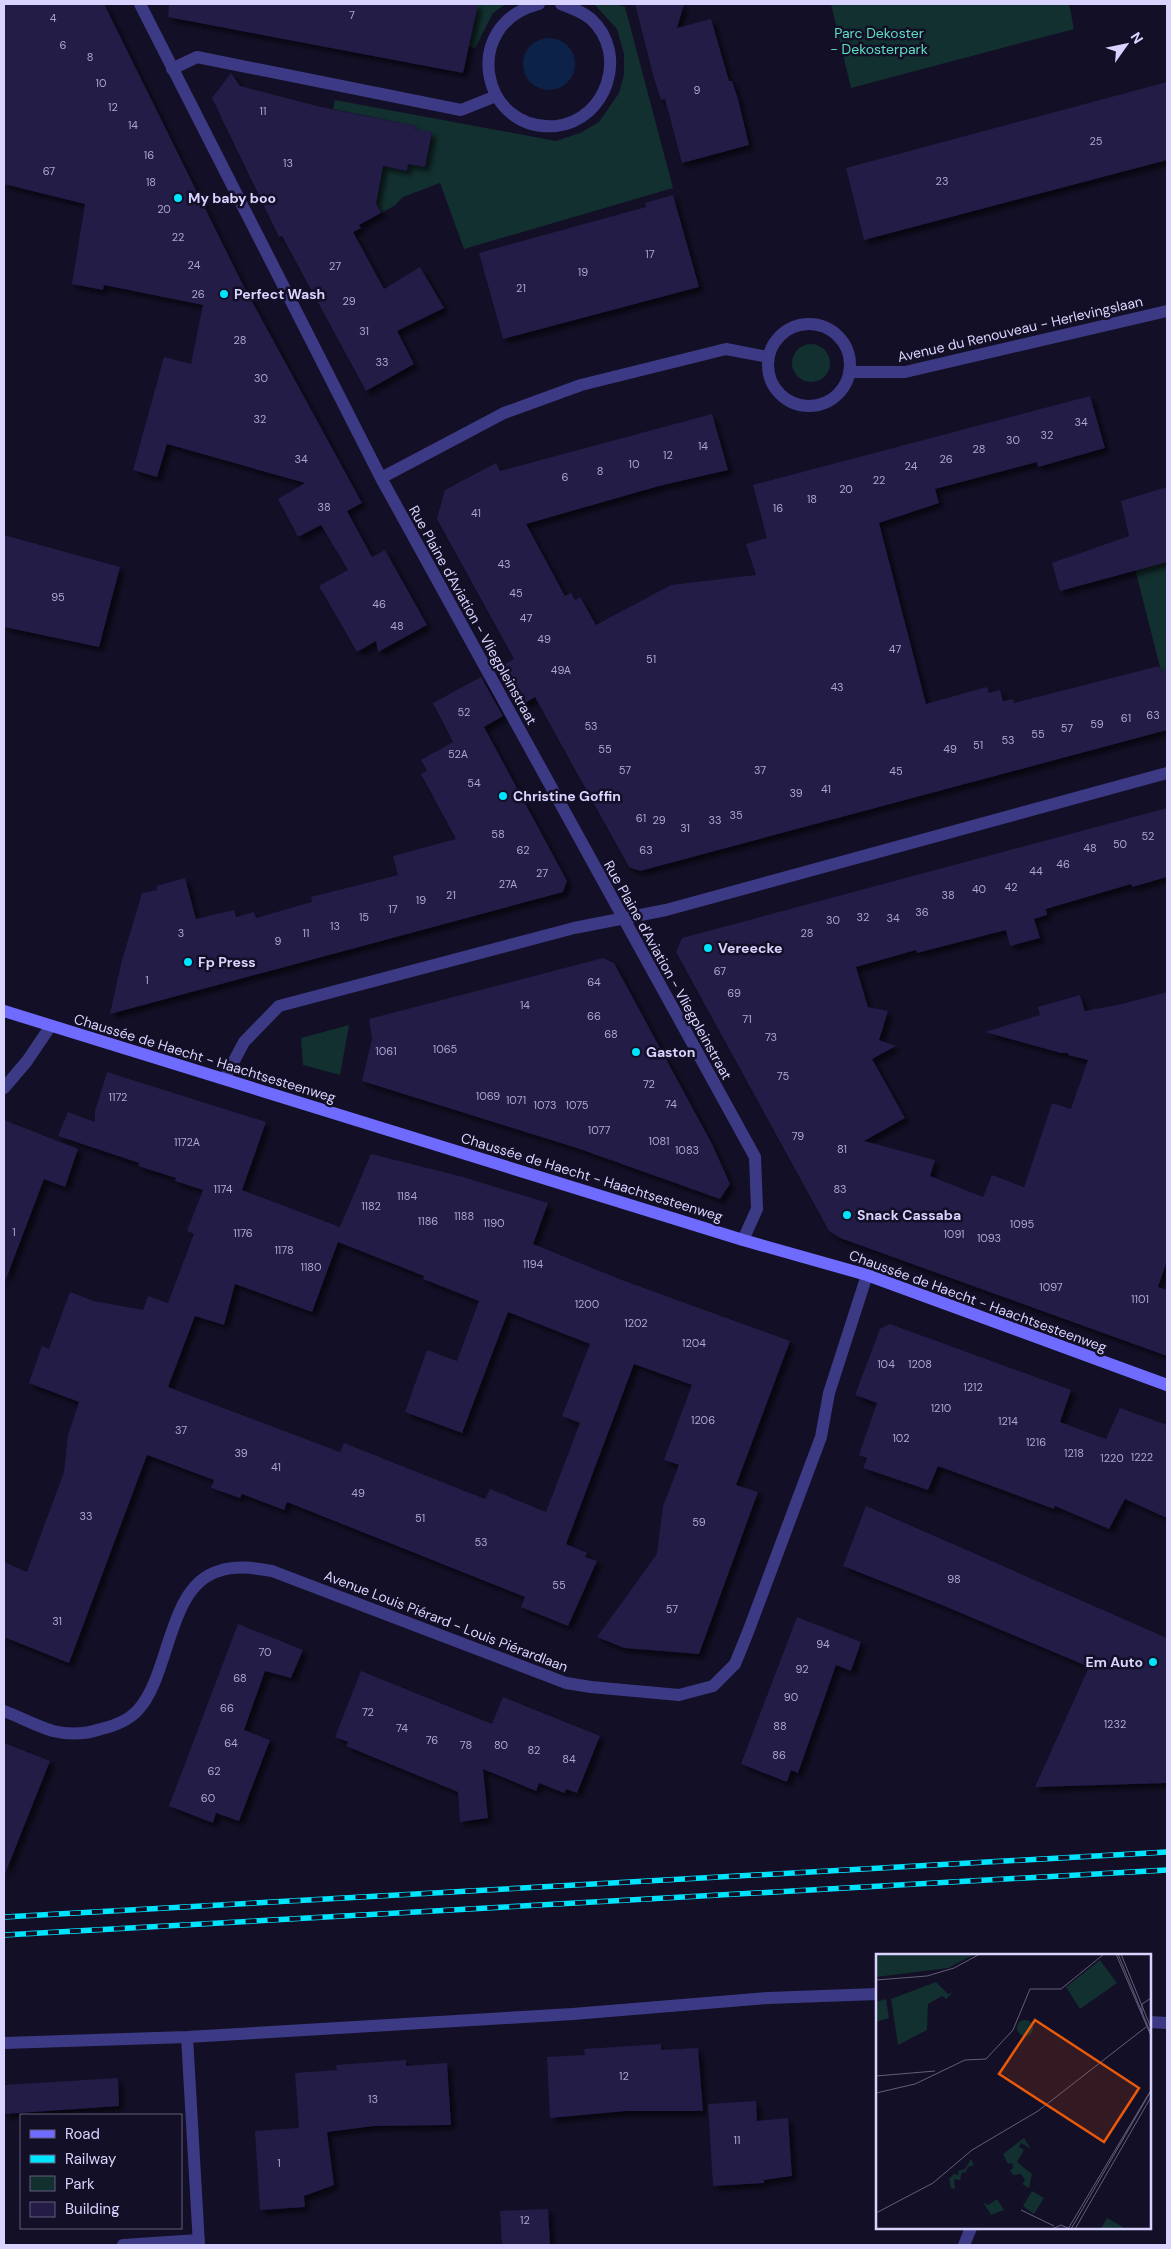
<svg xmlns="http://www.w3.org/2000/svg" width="1171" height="2249" viewBox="0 0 1171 2249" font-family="'DM Sans',sans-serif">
<defs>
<filter id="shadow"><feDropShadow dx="4.5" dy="4.5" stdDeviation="2.5" flood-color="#0009"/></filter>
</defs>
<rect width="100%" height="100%" fill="#130f26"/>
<path fill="#12302f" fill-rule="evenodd" d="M471,4H506L493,13L475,48L469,47L477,5Z
M594,4H615L625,7L673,188L464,249L440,183L403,197L394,206L381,213L370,191L383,166L407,171L416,126L333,109L335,100L556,141L580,133L599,122L619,93L624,75V54L617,29ZM418,130L432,133L425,167L411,164Z
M831,4H1069L1074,29L851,88Z
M792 363a19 19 0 1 1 38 0a19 19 0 1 1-38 0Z
M1131,553L1163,563L1167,562V670L1161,671Z
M349,1025L340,1075L303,1065L301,1038Z"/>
<path fill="#0c2248" d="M523 64a26 26 0 1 1 52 0a26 26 0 1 1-52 0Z"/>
<path fill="#241b47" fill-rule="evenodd" filter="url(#shadow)" d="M4,4H104L243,285L362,503L347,511L372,557L385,550L427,625L378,652L376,641L357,652L319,586L348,570L321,525L298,537L278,499L305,483L167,444L157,477L133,470L164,357L191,364L203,305L104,285L103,290L72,284L85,204L4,184Z
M169,4H478L463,73L168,17Z
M635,4H684L677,28L711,19L729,81H732L738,99L749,145L682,163L665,99L661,100L655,82Z
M231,73L240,86L321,107L416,126L415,129L432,132L425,167L408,164L407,171L383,166L376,203L381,213L359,225L361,228L353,232L384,289L420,267L444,308L397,331L414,364L366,391L282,236L279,237L212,98Z
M1167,82V160L864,240L846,168Z
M673,195L699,287L503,339L479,253L646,207L645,203Z
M1090,396L1105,448L1038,467L1037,462L935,489L939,503L879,523L926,704L987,687L989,693L1000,690L1003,701L1013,699L1014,703L1159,666L1161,671L1167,670V730L640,871L629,867L535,697L517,708L496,669L514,659L437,519L445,490L496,463L500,471L712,414L728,470L659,486L526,524L565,596L571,593L575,600L580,597L596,625L671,585L756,575L746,544L767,538L753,485Z
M1167,487V562L1060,591L1052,563L1129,536L1121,501Z
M4,535L120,567L99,647L4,627Z
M481,677L503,716L484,727L567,881L563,892L110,1014L121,964L142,893L157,890L156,886L185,878L196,919L234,910L236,917L254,912L256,918L312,902L311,897L398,875L393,856L456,839L421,774L427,771L421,760L453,742L433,703Z
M1167,808V877L1132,887L1131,884L1046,909L1047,915L1034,919L1040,938L1010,946L1006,930L917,953L916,950L856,967L868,1007L888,1011L879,1040L896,1046L872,1059L905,1118L864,1141L935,1160L930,1176L983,1197L992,1175L1024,1187L1052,1103L1071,1109L1088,1060L1068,1055V1053H1061L985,1032L1040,1015L1038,1007L1080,995L1085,1011L1122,1004L1167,992V1261L1158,1287L1167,1290V1356L840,1238L829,1231L676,952L682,938Z
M603,958L614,963L712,1144L730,1184L720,1199L577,1148L362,1081L372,1039L369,1019Z
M107,1072L266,1122L242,1190L340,1227L371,1154L463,1177L548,1203L533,1244L622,1280L790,1341L736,1485L758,1492L699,1654L624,1648L597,1637L657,1554L663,1506L679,1465L664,1460L692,1385L634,1364L566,1544L587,1553L585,1557L597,1561L568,1626L521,1607L525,1597L287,1502L284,1510L242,1494L240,1498L211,1488L214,1480L147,1455L69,1663L4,1637V1562L27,1572L64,1472L68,1435L79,1402L29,1383L42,1346L49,1349L70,1292L94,1301L143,1310L148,1296L168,1303L194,1234L187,1231L203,1190L175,1181L176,1178L138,1166L139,1163L58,1136L68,1112L95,1122V1111ZM338,1242L424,1276L423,1279L479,1301L457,1361L427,1350L405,1412L462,1433L508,1312L590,1344L562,1416L580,1423L546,1512L490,1489L485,1499L344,1443L340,1452L168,1387L195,1316L224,1325L235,1284L312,1312Z
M4,1120L78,1149L65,1187L44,1179L6,1279H4Z
M890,1324L1071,1390L1060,1422L1106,1439L1120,1408L1167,1425V1518L1125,1499L1109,1529L1055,1506L1054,1509L938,1466L928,1490L863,1468L867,1458L859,1455L877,1403L855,1395L880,1329Z
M866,1506L1167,1638V1783L1035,1787L1089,1667L942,1605L843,1566Z
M797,1617L861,1642L851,1671L836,1665L798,1773L791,1770L787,1782L741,1764Z
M238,1624L303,1650L291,1678L265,1671L244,1730L270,1740L239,1821L216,1813L213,1823L169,1806Z
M361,1671L492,1724L503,1697L600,1736L577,1793L566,1789L564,1793L539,1783L536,1791L483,1769L488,1818L460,1822L458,1792L346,1746L348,1742L335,1737Z
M4,1743L50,1761L5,1874L4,1873Z
M661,2044V2050L698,2048L703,2111H626L550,2118L547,2057L585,2055L584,2049Z
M406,2060V2066L447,2063L451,2125L374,2126L327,2132L334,2185L304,2196L305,2207L260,2210L255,2131L299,2128L295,2073L337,2070L336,2065Z
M118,2078L119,2106L4,2114V2085Z
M756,2101L757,2121L788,2118L792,2176L764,2180V2183L713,2186L708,2104Z
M548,2209L550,2245H502L500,2211Z"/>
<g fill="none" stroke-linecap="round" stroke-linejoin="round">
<path stroke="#3d3a85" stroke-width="12" d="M539,4C459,24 481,133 556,126C607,120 629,54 591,19C583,12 572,8 561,4
M172,69L197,57L461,110L496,96
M1150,2022L1167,2023"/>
<path stroke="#3d3a85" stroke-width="12" d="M140,4L381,478L755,1157L757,1209L743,1240
M768 365a41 41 0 1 1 82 0a41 41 0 1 1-82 0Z
M849,372H905L1167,311
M381,478L504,413L581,385L726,349L768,357
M225,1078L244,1042L279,1006L574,928L666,910L1167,773
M4,1088L27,1061L50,1027
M4,1711C20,1717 36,1726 53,1731C69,1735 86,1734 101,1729C114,1726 128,1721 138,1710C171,1674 167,1586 219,1571C237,1565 254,1568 272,1571L566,1683L591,1687L679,1695L713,1686L735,1664L748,1632L821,1437L829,1393L867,1275
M187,2037L199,2245
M4,2043L187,2037L573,2014L768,1998L877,1994
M123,2245L199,2240
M964,2245L971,2228"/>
<path stroke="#6f6bff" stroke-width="12" d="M4,1011L743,1240L867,1275L1167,1385"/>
<defs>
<path id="rail" d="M4,1917L1167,1852
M4,1935L1167,1870"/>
</defs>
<use href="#rail" stroke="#00e5ff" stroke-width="5.5"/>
<use href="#rail" stroke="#130f26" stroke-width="4" stroke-dasharray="11" stroke-linecap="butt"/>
</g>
<g fill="#00e5ff" stroke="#130f26" stroke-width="2">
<circle cx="178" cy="198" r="5"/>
<circle cx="224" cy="294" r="5"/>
<circle cx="503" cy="796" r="5"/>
<circle cx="708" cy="948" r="5"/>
<circle cx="188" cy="962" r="5"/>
<circle cx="636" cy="1052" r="5"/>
<circle cx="847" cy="1215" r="5"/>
<circle cx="1153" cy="1662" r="5"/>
</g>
<g text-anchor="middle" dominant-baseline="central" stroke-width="5" stroke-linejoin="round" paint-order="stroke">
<g font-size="11" fill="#aca6d1">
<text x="352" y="15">7</text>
<text x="53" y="18">4</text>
<text x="63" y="45">6</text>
<text x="90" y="57">8</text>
<text x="101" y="83">10</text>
<text x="697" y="90">9</text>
<text x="113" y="107">12</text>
<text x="263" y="111">11</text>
<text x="133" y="125">14</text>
<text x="1096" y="141">25</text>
<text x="149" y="155">16</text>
<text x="288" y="163">13</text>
<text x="49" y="171">67</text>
<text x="942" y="181">23</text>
<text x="151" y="182">18</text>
<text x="164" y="209">20</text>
<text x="178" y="237">22</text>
<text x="650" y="254">17</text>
<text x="194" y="265">24</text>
<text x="335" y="266">27</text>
<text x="583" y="272">19</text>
<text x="521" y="288">21</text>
<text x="198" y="294">26</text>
<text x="349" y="301">29</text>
<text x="364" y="331">31</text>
<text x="240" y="340">28</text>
<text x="382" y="362">33</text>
<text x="261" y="378">30</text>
<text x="260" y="419">32</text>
<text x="1081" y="422">34</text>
<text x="1047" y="435">32</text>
<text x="1013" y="440">30</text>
<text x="703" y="446">14</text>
<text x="979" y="449">28</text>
<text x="668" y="455">12</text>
<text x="301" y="459">34</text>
<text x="946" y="459">26</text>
<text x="634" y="464">10</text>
<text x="911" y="466">24</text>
<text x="600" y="471">8</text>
<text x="565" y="477">6</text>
<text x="879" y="480">22</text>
<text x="846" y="489">20</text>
<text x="812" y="499">18</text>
<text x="324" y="507">38</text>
<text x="778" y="508">16</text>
<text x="476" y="513">41</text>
<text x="504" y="564">43</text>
<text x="516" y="593">45</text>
<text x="58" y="597">95</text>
<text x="379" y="604">46</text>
<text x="526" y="618">47</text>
<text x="397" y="626">48</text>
<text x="544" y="639">49</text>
<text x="895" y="649">47</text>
<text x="651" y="659">51</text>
<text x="561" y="670">49A</text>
<text x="837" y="687">43</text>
<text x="464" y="712">52</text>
<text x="1153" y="715">63</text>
<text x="1126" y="718">61</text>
<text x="1097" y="724">59</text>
<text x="591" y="726">53</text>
<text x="1067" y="728">57</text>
<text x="1038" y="734">55</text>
<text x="1008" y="740">53</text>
<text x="978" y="745">51</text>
<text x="605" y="749">55</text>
<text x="950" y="749">49</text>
<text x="458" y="754">52A</text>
<text x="625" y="770">57</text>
<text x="760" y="770">37</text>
<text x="896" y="771">45</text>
<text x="474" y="783">54</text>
<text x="826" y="789">41</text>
<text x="796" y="793">39</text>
<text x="736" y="815">35</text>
<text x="641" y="818">61</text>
<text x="659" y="820">29</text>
<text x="715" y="820">33</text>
<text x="685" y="828">31</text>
<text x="498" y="834">58</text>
<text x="1148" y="836">52</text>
<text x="1120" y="844">50</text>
<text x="1090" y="848">48</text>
<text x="523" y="850">62</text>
<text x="646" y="850">63</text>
<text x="1063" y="864">46</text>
<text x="1036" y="871">44</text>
<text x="542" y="873">27</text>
<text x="508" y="884">27A</text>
<text x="1011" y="887">42</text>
<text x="979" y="889">40</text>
<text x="451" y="895">21</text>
<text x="948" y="895">38</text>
<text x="421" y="900">19</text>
<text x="393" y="909">17</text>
<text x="922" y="912">36</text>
<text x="364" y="917">15</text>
<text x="863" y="917">32</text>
<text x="893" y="918">34</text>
<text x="833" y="920">30</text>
<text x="335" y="926">13</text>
<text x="181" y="933">3</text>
<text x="306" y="933">11</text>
<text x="807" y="933">28</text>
<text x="278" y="941">9</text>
<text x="720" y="971">67</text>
<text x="147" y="980">1</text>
<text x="594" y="982">64</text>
<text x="734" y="993">69</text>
<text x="525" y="1005">14</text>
<text x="594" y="1016">66</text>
<text x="747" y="1019">71</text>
<text x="611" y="1034">68</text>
<text x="771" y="1037">73</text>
<text x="445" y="1049">1065</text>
<text x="386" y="1051">1061</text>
<text x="783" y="1076">75</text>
<text x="649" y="1084">72</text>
<text x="488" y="1096">1069</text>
<text x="118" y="1097">1172</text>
<text x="516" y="1100">1071</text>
<text x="671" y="1104">74</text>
<text x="545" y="1105">1073</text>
<text x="577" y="1105">1075</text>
<text x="599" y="1130">1077</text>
<text x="798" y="1136">79</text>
<text x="659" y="1141">1081</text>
<text x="187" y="1142">1172A</text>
<text x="842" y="1149">81</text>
<text x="687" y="1150">1083</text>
<text x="223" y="1189">1174</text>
<text x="840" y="1189">83</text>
<text x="407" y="1196">1184</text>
<text x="371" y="1206">1182</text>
<text x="464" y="1216">1188</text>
<text x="428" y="1221">1186</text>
<text x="494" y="1223">1190</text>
<text x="1022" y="1224">1095</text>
<text x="14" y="1232">1</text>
<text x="243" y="1233">1176</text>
<text x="954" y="1234">1091</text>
<text x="989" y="1238">1093</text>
<text x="284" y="1250">1178</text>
<text x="533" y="1264">1194</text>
<text x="311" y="1267">1180</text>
<text x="1051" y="1287">1097</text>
<text x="1140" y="1299">1101</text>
<text x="587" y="1304">1200</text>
<text x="636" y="1323">1202</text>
<text x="694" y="1343">1204</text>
<text x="886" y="1364">104</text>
<text x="920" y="1364">1208</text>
<text x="973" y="1387">1212</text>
<text x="941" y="1408">1210</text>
<text x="703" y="1420">1206</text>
<text x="1008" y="1421">1214</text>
<text x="181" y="1430">37</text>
<text x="901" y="1438">102</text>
<text x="1036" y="1442">1216</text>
<text x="241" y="1453">39</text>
<text x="1074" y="1453">1218</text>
<text x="1142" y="1457">1222</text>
<text x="1112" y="1458">1220</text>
<text x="276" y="1467">41</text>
<text x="358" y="1493">49</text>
<text x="86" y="1516">33</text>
<text x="420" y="1518">51</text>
<text x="699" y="1522">59</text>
<text x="481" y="1542">53</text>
<text x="954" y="1579">98</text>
<text x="559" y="1585">55</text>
<text x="672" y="1609">57</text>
<text x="57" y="1621">31</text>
<text x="823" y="1644">94</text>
<text x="265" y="1652">70</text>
<text x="802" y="1669">92</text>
<text x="240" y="1678">68</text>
<text x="791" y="1697">90</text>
<text x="227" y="1708">66</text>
<text x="368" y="1712">72</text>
<text x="1115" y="1724">1232</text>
<text x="780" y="1726">88</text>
<text x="402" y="1728">74</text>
<text x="432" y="1740">76</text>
<text x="231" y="1743">64</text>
<text x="466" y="1745">78</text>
<text x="501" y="1745">80</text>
<text x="534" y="1750">82</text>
<text x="779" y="1755">86</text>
<text x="569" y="1759">84</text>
<text x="214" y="1771">62</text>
<text x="208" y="1798">60</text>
<text x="624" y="2076">12</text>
<text x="373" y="2099">13</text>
<text x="737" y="2140">11</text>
<text x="279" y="2163">1</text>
<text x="525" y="2220">12</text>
</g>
<g font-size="14" fill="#5fe0c0" stroke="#130f26">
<text x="879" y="33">Parc Dekoster<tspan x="879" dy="16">- Dekosterpark</tspan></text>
</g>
<g font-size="14" font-weight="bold" fill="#d9d4ff" stroke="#130f26" text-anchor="start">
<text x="188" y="198">My baby boo</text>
<text x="234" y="294">Perfect Wash</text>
<text x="513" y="796">Christine Goffin</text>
<text x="718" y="948">Vereecke</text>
<text x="198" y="962">Fp Press</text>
<text x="646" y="1052">Gaston</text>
<text x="857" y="1215">Snack Cassaba</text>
<text x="1143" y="1662" text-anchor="end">Em Auto</text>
</g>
<g font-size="14" fill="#d9d4ff" stroke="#130f26">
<text transform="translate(1020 329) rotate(-13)">Avenue du Renouveau - Herlevingslaan</text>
<text transform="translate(473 615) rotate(61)">Rue Plaine d'Aviation - Vliegpleinstraat</text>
<text transform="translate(668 970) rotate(61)">Rue Plaine d'Aviation - Vliegpleinstraat</text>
<text transform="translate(205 1058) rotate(17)">Chaussée de Haecht - Haachtsesteenweg</text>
<text transform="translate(592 1177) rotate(17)">Chaussée de Haecht - Haachtsesteenweg</text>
<text transform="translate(978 1301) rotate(20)">Chaussée de Haecht - Haachtsesteenweg</text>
<text transform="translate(446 1621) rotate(21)">Avenue Louis Piérard - Louis Piérardlaan</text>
</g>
</g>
<g transform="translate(876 1954)">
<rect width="275" height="275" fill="#130f26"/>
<path d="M0,0H99L72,14L0,23ZM224,6L241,29L204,55L190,33ZM60,28L72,40L76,39L70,45L66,42L52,50L51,76L22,91L15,45ZM10,45L13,64L0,68V48ZM141 74a8 8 0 1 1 16 0a8 8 0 1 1-16 0ZM148,184L155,195L145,189L143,193L148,196L141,208L156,220L153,234L146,230L149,226L145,220L137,221L134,216L137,214L136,209L132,210L127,200ZM95,205L98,211L92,213L89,219L86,218L84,226L78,225L79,235L75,234L73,225L78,220L83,221L82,217L89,215ZM156,237L168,244L158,260L147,252ZM121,245L128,256L115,261L107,248L112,251ZM231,264L242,270L249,275H225Z" fill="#12302f"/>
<path fill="none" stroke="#625e7d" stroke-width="1" d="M240,0L275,82M242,0L275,80M245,0L275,74M0,26L51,22L78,14L104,0M266,59V50L275,44M0,122L59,117M0,139L39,130L89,106L110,105L137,76L154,35H185L228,0M145,256L178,272M0,259L57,229L96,196L162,157L270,73M176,275L185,271L194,275M192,275L275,136M195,275L275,137M199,275L275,143"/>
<path fill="#e8590c" fill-opacity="0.15" stroke="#e8590c" stroke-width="2.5" d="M159,66L263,134L228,188L123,120Z"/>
<rect width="275" height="275" fill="none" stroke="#d9d4ff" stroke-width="2.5"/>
</g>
<rect width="1171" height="2249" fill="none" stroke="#d9d4ff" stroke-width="10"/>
<rect x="20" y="2114" width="162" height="115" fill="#130f26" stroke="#625e7d"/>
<rect x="30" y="2130" width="25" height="8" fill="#6f6bff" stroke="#625e7d"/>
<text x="65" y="2139" font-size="15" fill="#d9d4ff">Road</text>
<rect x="30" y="2155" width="25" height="8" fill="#00e5ff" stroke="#625e7d"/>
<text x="65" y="2164" font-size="15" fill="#d9d4ff">Railway</text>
<rect x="30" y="2176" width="25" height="15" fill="#12302f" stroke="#625e7d"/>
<text x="65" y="2189" font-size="15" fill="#d9d4ff">Park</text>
<rect x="30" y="2202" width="25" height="15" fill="#241b47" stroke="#625e7d"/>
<text x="65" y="2214" font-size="15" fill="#d9d4ff">Building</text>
<g transform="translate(1126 45) rotate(57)" stroke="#130f26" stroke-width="4" paint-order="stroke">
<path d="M0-4L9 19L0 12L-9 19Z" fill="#d9d4ff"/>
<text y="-8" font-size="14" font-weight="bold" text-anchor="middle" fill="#d9d4ff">N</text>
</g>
</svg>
